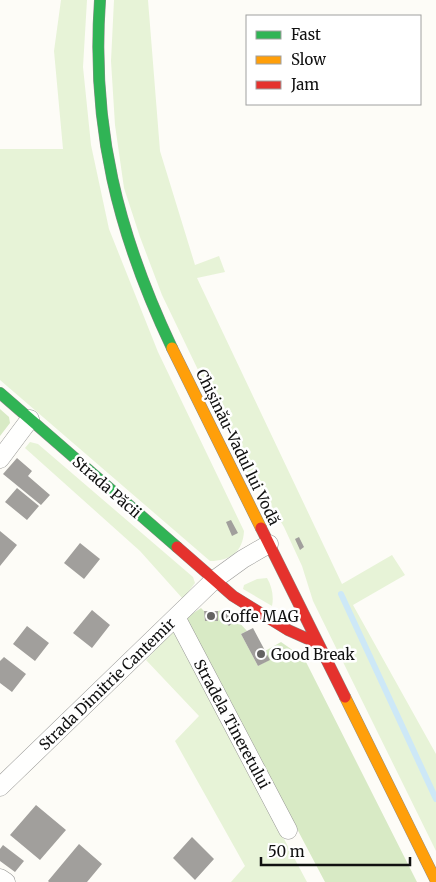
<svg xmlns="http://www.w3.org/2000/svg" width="436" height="882" viewBox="0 0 436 882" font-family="Merriweather,serif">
<rect width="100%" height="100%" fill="#fdfcf7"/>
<path fill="#e7f3d7" d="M61,0H87L83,67L91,145L109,229L158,352L244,531C243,552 230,561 210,561L0,380V149H63L54,51Z
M114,0H148L160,151L195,265L219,256L225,272L197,278L342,584L392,555L405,575L353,605L436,754V851L313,601L302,566L284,527L257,482L249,476L162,295L140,237L124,188L115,125L111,61Z
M30,442L38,444L193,577L195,583L183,599L140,551L25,448Z
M267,578C272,586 274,597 272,606L243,589L244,585L257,579Z
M173,631L307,882H231L245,866L175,741L199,716L146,660Z"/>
<path fill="#d8eac5" d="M0,409L9,417L10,423L0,436Z
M201,608L204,611L205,621H217L218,611L227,609L220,617L229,625L236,619L247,631L241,634L258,666L269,660L265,651L281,642L304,658L417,882H325L186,618Z"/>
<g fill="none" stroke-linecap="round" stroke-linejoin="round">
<path stroke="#cde8f7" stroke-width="6" d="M341,594L436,799"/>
</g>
<path fill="#a19f9c" d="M17,458L32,471L28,476L50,495L41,505L3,474Z
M17,488L39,506L27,520L5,502Z
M231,520L238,533L232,536L226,522Z
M0,531L17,545L0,566Z
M299,537L304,547L300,550L295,539Z
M80,543L100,559L84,579L64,563Z
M227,609L236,619L229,626L220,617Z
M92,610L110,625L92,648L73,633Z
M204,611H218V621H205Z
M27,626L49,643L35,661L13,644Z
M253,628L270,660L258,666L241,634Z
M4,657L26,674L12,692L0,683V661Z
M36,805L66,830L40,860L10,835Z
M192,837L214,859L195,880L173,858Z
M79,844L102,864L87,882H49L48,881Z
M3,845L24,861L15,872L0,861V849Z"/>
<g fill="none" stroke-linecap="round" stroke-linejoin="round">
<defs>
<path id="street" d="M0,459L30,419
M176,617L288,830
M0,787L214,580L243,559L269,544
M0,878L6,882"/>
<path id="fast" d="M100,0C91,127 118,234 172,348
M0,393L177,547"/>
<path id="slow" d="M172,348L261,528
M345,697L436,881"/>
<path id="jam" d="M261,528L345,697
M177,547L233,596L288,630L317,643"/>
</defs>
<use href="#street" stroke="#979795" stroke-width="19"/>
<use href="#fast" stroke="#8e8d8b" stroke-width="12"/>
<use href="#slow" stroke="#8e8d8b" stroke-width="12"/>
<use href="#jam" stroke="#8e8d8b" stroke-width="12"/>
<use href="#street" stroke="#fffffe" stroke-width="18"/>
<use href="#fast" stroke="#30b455" stroke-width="11"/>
<use href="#slow" stroke="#ff9f0a" stroke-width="11"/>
<use href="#jam" stroke="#e5322d" stroke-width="11"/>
</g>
<g fill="#646362" stroke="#fff" stroke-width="2">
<circle cx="211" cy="616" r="5"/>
<circle cx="261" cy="654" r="5"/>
</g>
<g text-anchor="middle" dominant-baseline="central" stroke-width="5" stroke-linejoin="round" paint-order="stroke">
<g font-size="15" fill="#111" stroke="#fff">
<text transform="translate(238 447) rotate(64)">Chișinău-Vadul lui Vodă</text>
<text transform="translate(107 487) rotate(41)">Strada Păcii</text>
<text transform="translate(107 684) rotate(-44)">Strada Dimitrie Cantemir</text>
<text transform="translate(232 724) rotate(62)">Stradela Tineretului</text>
</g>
<g font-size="15" fill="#111" stroke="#fff" text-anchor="start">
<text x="221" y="616">Coffe MAG</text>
<text x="271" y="654">Good Break</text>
</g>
</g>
<rect x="246" y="15" width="175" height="90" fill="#ffffff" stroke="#a0a0a0"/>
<rect x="256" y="31" width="25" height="8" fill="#30b455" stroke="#a0a0a0"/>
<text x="291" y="40" font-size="15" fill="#111111">Fast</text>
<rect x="256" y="56" width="25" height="8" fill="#ff9f0a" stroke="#a0a0a0"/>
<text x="291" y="65" font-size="15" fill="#111111">Slow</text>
<rect x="256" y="81" width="25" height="8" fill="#e5322d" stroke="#a0a0a0"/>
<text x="291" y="90" font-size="15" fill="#111111">Jam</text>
<path d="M261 857v8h149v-8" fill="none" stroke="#111111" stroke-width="2.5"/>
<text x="268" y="857" font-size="15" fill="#111111" stroke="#ffffff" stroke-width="4" paint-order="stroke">50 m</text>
</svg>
